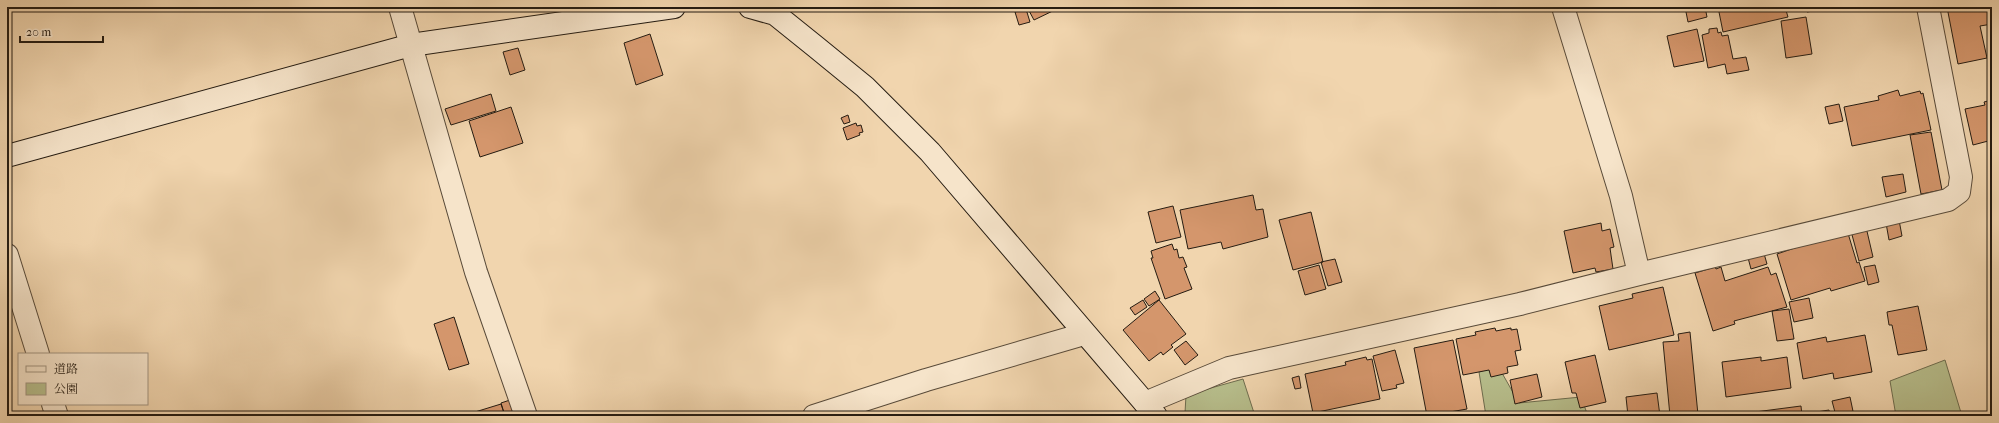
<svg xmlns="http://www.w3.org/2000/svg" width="1999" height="423" viewBox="0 0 1999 423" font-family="'IM FELL French Canon','Noto Serif JP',serif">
<rect width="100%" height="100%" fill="#f1d5ae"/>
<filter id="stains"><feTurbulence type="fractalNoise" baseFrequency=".005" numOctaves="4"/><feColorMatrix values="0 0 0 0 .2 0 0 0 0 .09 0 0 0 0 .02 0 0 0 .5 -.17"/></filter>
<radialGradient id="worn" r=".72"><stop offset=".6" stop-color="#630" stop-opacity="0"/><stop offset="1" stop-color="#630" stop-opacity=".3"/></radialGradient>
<path fill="#b7be8c" stroke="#6e6d4f" d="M1945,360L1962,416H1896L1890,381Z
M1498,366L1519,403L1581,397L1588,416H1486L1479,372Z
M1243,379L1255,416H1189L1185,413L1186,395Z"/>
<path fill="#d4966c" stroke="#251c12" d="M1027,7H1061L1034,20Z
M1685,7H1705L1707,17L1688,22Z
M1718,7H1785L1788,17L1723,32Z
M1806,7H1838L1807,12Z
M1947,7H1992V24L1980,26L1987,58L1958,64Z
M1026,9L1030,22L1019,25L1015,12Z
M1806,17L1812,54L1786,58L1781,21Z
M1717,28L1718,33L1721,32L1722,36L1728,35L1733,59L1746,57L1749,70L1727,74L1725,64L1708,68L1702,35L1709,33V29Z
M1697,29L1704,61L1674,67L1667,36Z
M650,34L663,75L636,85L624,43Z
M518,48L525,70L510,75L503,52Z
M1898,90L1900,96L1920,91L1921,94L1923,93L1931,130L1852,146L1844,107L1879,100L1878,96Z
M491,94L496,111L451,125L445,109Z
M1992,100V140L1973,145L1965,109L1985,105L1984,102Z
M1839,104L1843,121L1829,124L1825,107Z
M511,107L523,143L480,157L469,121Z
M848,115L850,122L844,124L841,118Z
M856,123L857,126L861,125L863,132L859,133L860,135L847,140L843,128Z
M1931,132L1942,190L1921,194L1910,135Z
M1903,174L1906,192L1886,197L1882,177Z
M1253,195L1256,210L1263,209L1268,237L1223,249L1221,242L1188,249L1180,210Z
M1173,206L1181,237L1156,243L1148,212Z
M1311,212L1323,262L1293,270L1279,220Z
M1899,220L1902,236L1889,240L1886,223Z
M1601,223L1602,231L1610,229L1614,247L1610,248L1613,269L1596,272L1595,268L1573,273L1564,231Z
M1866,227L1873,257L1859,261L1851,231Z
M1847,230L1857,263L1859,262L1865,281L1831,291L1830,288L1791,300L1777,254Z
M1172,244L1174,250L1177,249L1179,258L1183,257L1187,267L1184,268L1192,289L1165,299L1151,258H1153L1151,251Z
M1763,250L1767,264L1751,269L1747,254Z
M1335,259L1342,282L1328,286L1321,262Z
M1319,265L1326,289L1305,295L1298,271Z
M1875,265L1879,282L1868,285L1864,267Z
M1715,267L1716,269L1721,267L1725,281L1768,267L1771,275L1776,273L1787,307L1734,321L1735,324L1713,331L1695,273Z
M1663,287L1674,335L1609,350L1599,306L1633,298L1632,294Z
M1155,291L1160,299L1149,306L1144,299Z
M1809,298L1813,318L1794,322L1789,302Z
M1143,300L1147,307L1135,315L1130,308Z
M1159,300L1186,334L1171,345L1173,347L1163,355L1161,352L1149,361L1123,330Z
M1918,306L1927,350L1898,355L1892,325H1889L1887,312Z
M1789,309L1794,339L1777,341L1772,311Z
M454,317L469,364L449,370L434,324Z
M1495,328L1496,331L1511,328V330L1517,329L1521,350L1515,351L1518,365L1507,367L1508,373L1491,377L1489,370L1463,375L1456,339L1476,335L1475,332Z
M1690,332L1698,415L1670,416L1663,342L1679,341L1678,334Z
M1865,335L1872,372L1834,379L1833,373L1803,379L1797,343L1826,337L1827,342Z
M1453,340L1467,409L1427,416L1414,348Z
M1186,341L1198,355L1185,365L1174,350Z
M1395,350L1404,383L1396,385L1397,388L1382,391L1373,356Z
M1595,355L1606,402L1580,408L1576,393H1572L1565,362Z
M1366,357L1367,360L1372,359L1380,399L1313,413L1305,374L1346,365L1345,362Z
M1761,357V361L1787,357L1791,388L1726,397L1722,362Z
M1537,374L1542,397L1515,404L1510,380Z
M1299,376L1301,388L1295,389L1292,378Z
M1657,393L1660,416H1628L1626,397Z
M1850,397L1854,416H1836L1832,401Z
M510,400L515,416H505L501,403Z
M501,404L505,416H462Z
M1801,406L1802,416H1755V412Z
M1829,410L1830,416H1804V414Z"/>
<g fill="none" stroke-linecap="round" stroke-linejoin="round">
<defs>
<path id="street" d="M400,7L476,272L526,416
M1563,7L1621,196L1639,274
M7,255L38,354
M1145,403L1229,368L1520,304L1639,274L1948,200L1959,192L1961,177L1928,7
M53,404L57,416
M814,416L926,380L1084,334"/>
<path id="secondary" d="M750,7L775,14L816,47L865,87L930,152L1156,416
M7,156L411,45L674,7"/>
</defs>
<use href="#street" stroke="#584a39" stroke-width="24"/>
<use href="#secondary" stroke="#251c12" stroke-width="24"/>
<use href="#street" stroke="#f6e4ca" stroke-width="22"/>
<use href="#secondary" stroke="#f6e4ca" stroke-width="22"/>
</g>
<rect width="1999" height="423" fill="none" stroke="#f1d5ae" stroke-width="24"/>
<rect x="8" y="8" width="1983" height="407" fill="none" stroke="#251c12" stroke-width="2"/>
<rect x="12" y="12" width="1975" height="399" fill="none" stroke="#251c12"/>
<rect x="18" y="353" width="130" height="52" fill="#f6e4ca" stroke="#a29480"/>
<rect x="26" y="366" width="20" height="6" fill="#f6e4ca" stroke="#a29480"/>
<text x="54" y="373" font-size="12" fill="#251c12">道路</text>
<rect x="26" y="383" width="20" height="12" fill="#b7be8c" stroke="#a29480"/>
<text x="54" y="393" font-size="12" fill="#251c12">公園</text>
<path d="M20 36v6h83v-6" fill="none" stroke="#251c12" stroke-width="2"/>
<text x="26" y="36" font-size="12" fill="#251c12" stroke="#f6e4ca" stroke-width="3" paint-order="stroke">20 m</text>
<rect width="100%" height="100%" filter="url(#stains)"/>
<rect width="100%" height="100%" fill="url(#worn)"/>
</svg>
